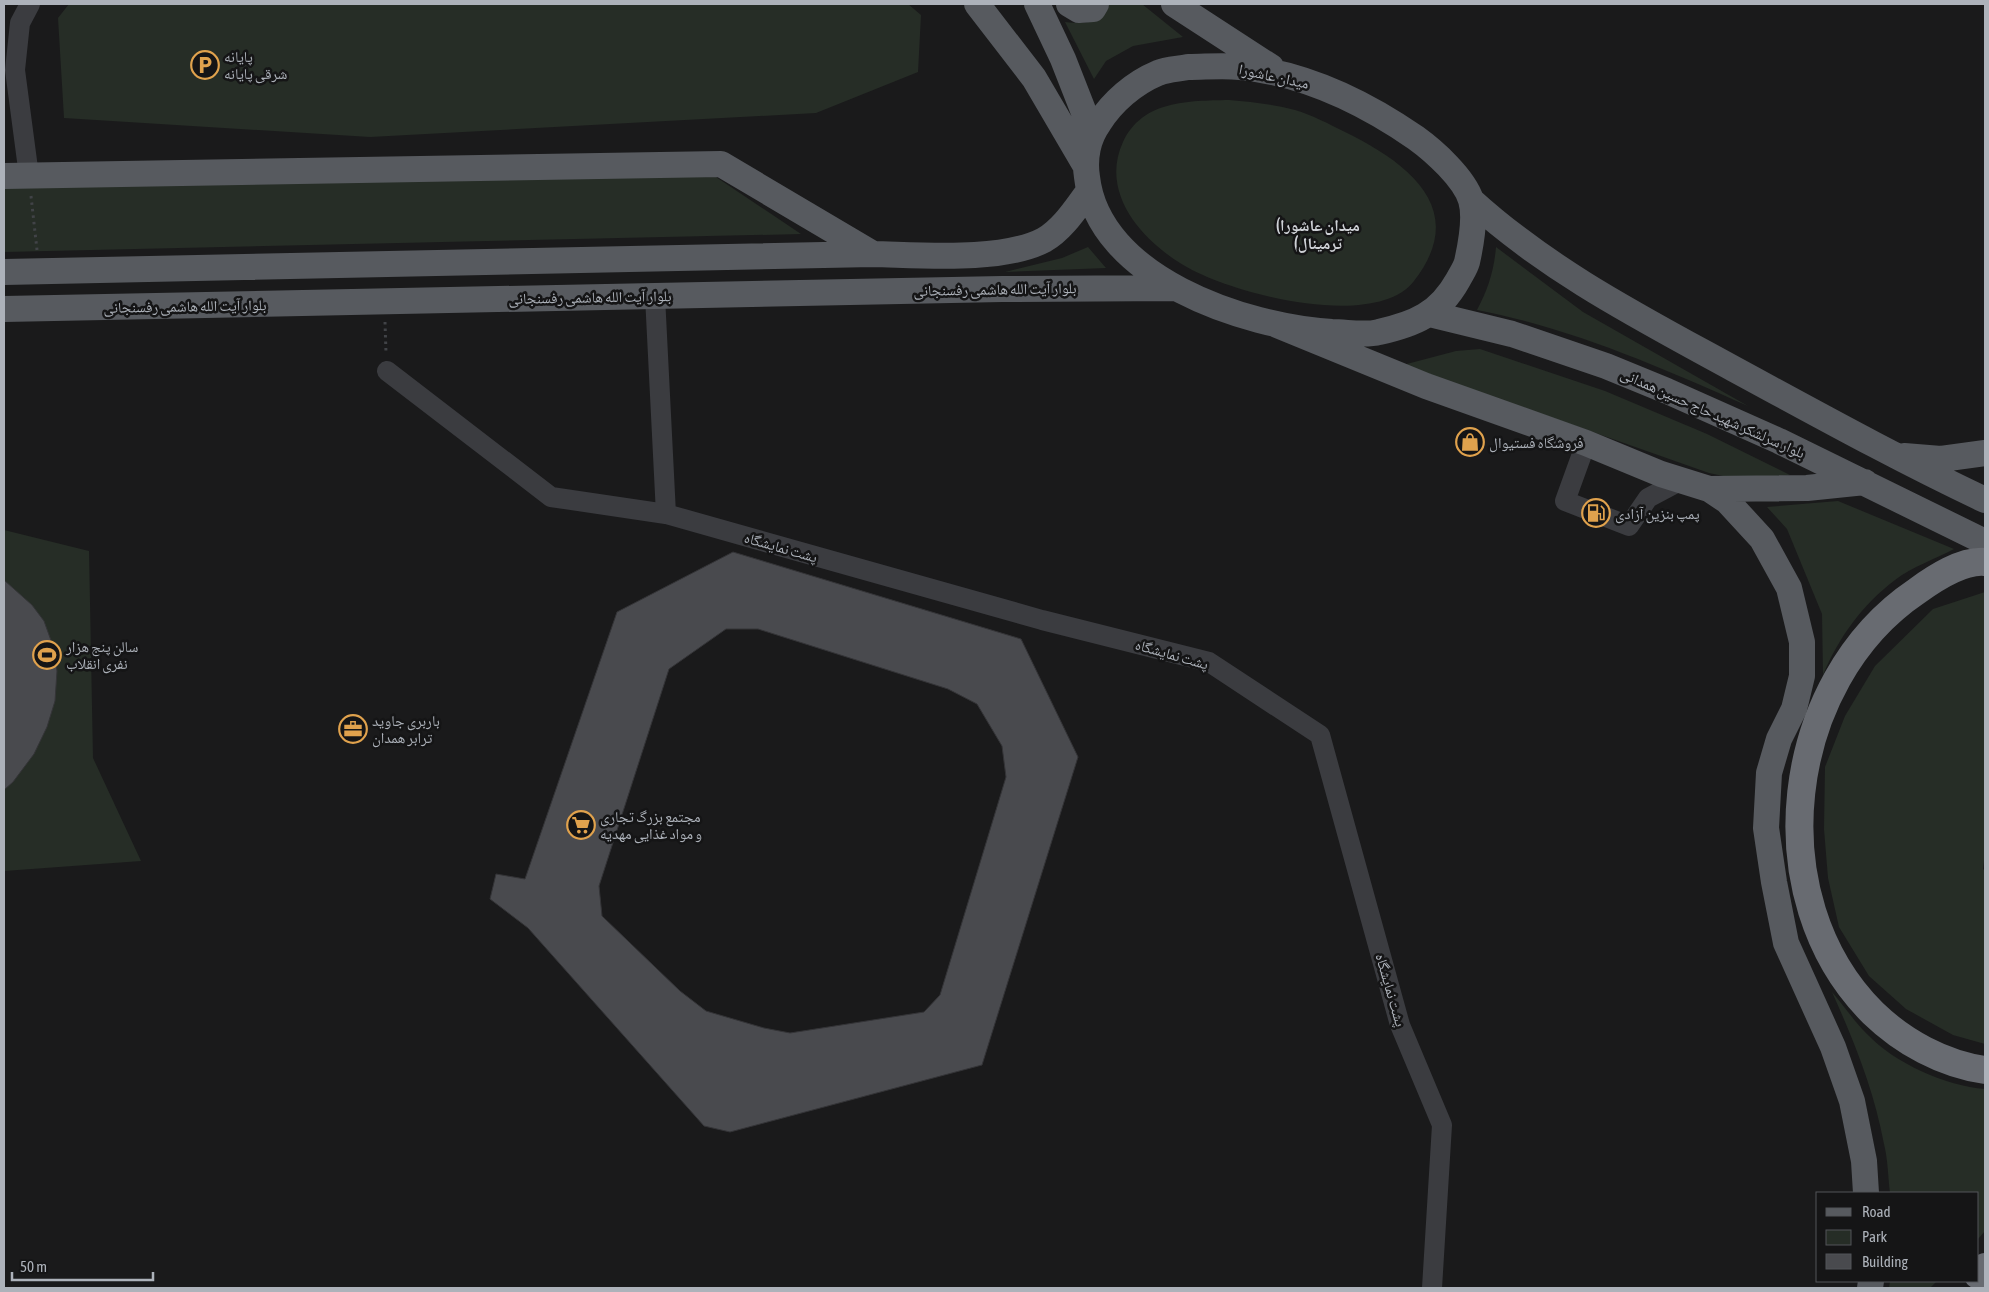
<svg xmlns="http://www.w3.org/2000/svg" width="1989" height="1292" viewBox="0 0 1989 1292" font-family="'Asap Condensed','Noto Naskh Arabic',sans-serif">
<rect width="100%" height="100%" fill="#1a1a1b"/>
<path fill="#262d26" d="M69,4H908L921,15L918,72L816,113L370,137L64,118L58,18Z
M1103,4H1142L1183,37L1133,46L1106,61L1094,79L1065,22C1088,24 1092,25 1103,4Z
M1229,100C1251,102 1273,104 1295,110C1312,115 1329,124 1345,132C1408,163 1470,209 1414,281C1375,332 1226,293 1180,263C1140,238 1100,192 1123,142C1143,100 1188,101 1229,100Z
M713,175L801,234L4,252V188Z
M1088,247L1106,268L1005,272L1062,258Z
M1496,247L1583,312L1748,406C1660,367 1571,328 1477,310C1488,289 1494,271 1496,247Z
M1480,349L1605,391L1707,434L1790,475L1737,479L1709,473L1403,365L1456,351Z
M1838,501L1954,549C1935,559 1912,567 1895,580C1862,605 1839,637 1823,675L1822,614L1787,529L1767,507Z
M4,530L89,551L93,758L141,861L4,871Z
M1985,592V852L1983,869L1985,871V1044L1953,1035L1906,1009L1869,976L1839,927L1828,878L1824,829L1825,767L1845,716L1875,666L1933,609Z
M1832,992C1844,1006 1854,1021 1867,1034C1894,1063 1946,1086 1985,1089V1231L1978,1239V1193H1890C1888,1177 1888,1160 1884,1144C1874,1090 1854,1041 1832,992Z
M1890,1281H1937L1930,1288H1889Z"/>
<path fill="#494a4e" stroke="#343437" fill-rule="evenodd" d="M733,552L1021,639L1078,757L982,1065L730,1132L704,1126L528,928L490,899L496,874L525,879L617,612ZM726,629H758L948,689L977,704L1002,746L1006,777L940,995L924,1012L790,1033L764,1028L706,1011L680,991L602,916L599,886L669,669Z
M4,580L32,605L44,621L53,646L57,671L55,701L47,727L34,754L13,782L4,790Z"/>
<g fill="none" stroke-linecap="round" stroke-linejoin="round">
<path stroke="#414347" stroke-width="3" stroke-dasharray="2.5 4" stroke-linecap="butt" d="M31,196L37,250
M385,322L386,353"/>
<path stroke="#3b3c40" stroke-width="20" d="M29,176L15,70L20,23L30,4
M655,296L666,514L1042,620L1209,662L1320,735L1400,1025L1442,1125L1432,1288
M387,371L551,497L666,514
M1586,443L1565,501L1629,526L1648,498L1680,481"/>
<path stroke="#575a5f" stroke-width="26" d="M977,4L1034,78L1085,165
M1037,4L1063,59L1092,133
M1069,4L1079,10L1093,9L1096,4
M1174,4L1271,67
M1188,67C1205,67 1223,65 1240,67C1305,73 1364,102 1416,138C1434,151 1464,178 1471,200C1476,217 1471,244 1467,262C1465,269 1461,274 1458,280C1439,314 1415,324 1379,332C1364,336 1347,332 1332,332C1245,327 1098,278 1087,177C1084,158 1088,138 1099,123C1112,102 1134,83 1158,73C1167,69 1178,69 1188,67Z
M4,176L721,164L873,254
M1471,200C1549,271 1641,318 1734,369C1817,414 1900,460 1985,500
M4,272L873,254C921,255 1002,262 1044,240C1063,229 1076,208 1088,192
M4,309L1002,289L1176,288
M1430,314L1512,334L1606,366L1667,391L1779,441L1985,542
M1277,325L1426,386L1586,443L1661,474L1709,489L1727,501L1762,539L1789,588L1802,642V676L1794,709L1779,739L1769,773L1766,828L1774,882L1786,943L1833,1047L1852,1101L1864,1161L1866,1193
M1904,456L1941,459L1985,453
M1709,489L1807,488L1865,482
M1870,1288L1871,1281"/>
<path stroke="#686b71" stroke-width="28" d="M1985,562C1962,560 1935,578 1917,591C1783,681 1757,898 1873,1013C1903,1042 1943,1064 1985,1070
M1978,1275L1985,1267"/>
</g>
<defs>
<symbol id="parking-ring" viewBox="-11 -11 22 22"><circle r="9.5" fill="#151516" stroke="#e0a24d" stroke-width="1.5"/><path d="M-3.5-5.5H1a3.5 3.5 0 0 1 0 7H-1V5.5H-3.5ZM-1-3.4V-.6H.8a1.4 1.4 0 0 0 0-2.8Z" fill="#e0a24d"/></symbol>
<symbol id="shop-ring" viewBox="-11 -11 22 22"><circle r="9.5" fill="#151516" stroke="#e0a24d" stroke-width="1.5"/><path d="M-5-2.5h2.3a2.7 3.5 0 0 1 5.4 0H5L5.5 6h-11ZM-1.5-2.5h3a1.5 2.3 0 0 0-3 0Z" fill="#e0a24d"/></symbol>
<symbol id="fuel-ring" viewBox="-11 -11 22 22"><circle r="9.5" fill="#151516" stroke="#e0a24d" stroke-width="1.5"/><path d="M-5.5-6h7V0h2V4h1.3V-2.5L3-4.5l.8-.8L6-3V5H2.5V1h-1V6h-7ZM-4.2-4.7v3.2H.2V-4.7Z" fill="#e0a24d"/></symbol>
<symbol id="stadium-ring" viewBox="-11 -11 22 22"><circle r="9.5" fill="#151516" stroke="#e0a24d" stroke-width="1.5"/><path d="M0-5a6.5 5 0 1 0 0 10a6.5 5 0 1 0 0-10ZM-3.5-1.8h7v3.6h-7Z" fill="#e0a24d"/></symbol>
<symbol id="office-ring" viewBox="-11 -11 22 22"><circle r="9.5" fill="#151516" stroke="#e0a24d" stroke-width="1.5"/><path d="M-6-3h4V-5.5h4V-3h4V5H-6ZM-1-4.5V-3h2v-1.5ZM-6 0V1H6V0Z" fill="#e0a24d"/></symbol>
<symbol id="supermarket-ring" viewBox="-11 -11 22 22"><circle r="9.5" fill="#151516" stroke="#e0a24d" stroke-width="1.5"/><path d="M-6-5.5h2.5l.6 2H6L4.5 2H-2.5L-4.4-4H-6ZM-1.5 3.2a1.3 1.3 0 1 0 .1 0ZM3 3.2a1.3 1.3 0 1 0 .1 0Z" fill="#e0a24d"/></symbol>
</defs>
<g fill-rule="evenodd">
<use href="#parking-ring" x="189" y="49" width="32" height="32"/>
<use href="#shop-ring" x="1454" y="426" width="32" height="32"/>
<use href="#fuel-ring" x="1580" y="497" width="32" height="32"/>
<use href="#stadium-ring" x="31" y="639" width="32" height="32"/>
<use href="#office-ring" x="337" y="713" width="32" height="32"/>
<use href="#supermarket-ring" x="565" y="809" width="32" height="32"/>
</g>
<g text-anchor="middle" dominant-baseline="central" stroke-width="5" stroke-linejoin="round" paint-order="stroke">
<g font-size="15" fill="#adb2ba" stroke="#151516" text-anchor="start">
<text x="224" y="56">پایانه<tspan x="224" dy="17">شرقی پایانه</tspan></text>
<text x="1489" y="442">فروشگاه فستیوال</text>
<text x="1615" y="513">پمپ بنزین آزادی</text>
<text x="66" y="646">سالن پنج هزار<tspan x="66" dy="17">نفری انقلاب</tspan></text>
<text x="372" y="720">باربری جاوید<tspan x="372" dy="17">ترابر همدان</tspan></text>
<text x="600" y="816">مجتمع بزرگ تجاری<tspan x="600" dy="17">و مواد غذایی مهدیه</tspan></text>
</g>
<g font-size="15" fill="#adb2ba" stroke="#151516">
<text transform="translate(1274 76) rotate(12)">میدان عاشورا</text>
<text transform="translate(995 289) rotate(-1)">بلوار آیت الله هاشمی رفسنجانی</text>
<text transform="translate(590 297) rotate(-1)">بلوار آیت الله هاشمی رفسنجانی</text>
<text transform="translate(185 306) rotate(-1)">بلوار آیت الله هاشمی رفسنجانی</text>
<text transform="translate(1713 413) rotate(24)">بلوار سرلشکر شهید حاج حسین همدانی</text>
<text transform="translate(781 547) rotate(16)">پشت نمایشگاه</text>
<text transform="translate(1172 654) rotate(16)">پشت نمایشگاه</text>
<text transform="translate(1391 990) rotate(74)">پشت نمایشگاه</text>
</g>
<g font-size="16" font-weight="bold" fill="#ced1d6" stroke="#151516">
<text x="1318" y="225">(میدان عاشورا<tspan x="1318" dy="18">(ترمینال</tspan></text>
</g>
</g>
<rect width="1989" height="1292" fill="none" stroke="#adb2ba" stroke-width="10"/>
<rect x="1816" y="1192" width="162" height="90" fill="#151516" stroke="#525458"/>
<rect x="1826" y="1208" width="25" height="8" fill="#575a5f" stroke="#525458"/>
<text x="1862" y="1217" font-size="15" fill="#adb2ba">Road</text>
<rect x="1826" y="1230" width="25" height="15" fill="#262d26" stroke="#525458"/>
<text x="1862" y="1242" font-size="15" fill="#adb2ba">Park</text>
<rect x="1826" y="1254" width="25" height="15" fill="#494a4e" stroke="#525458"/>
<text x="1862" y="1267" font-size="15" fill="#adb2ba">Building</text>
<path d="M12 1272v8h141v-8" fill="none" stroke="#adb2ba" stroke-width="2.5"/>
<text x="20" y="1272" font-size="15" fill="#adb2ba" stroke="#151516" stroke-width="4" paint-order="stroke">50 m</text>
</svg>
